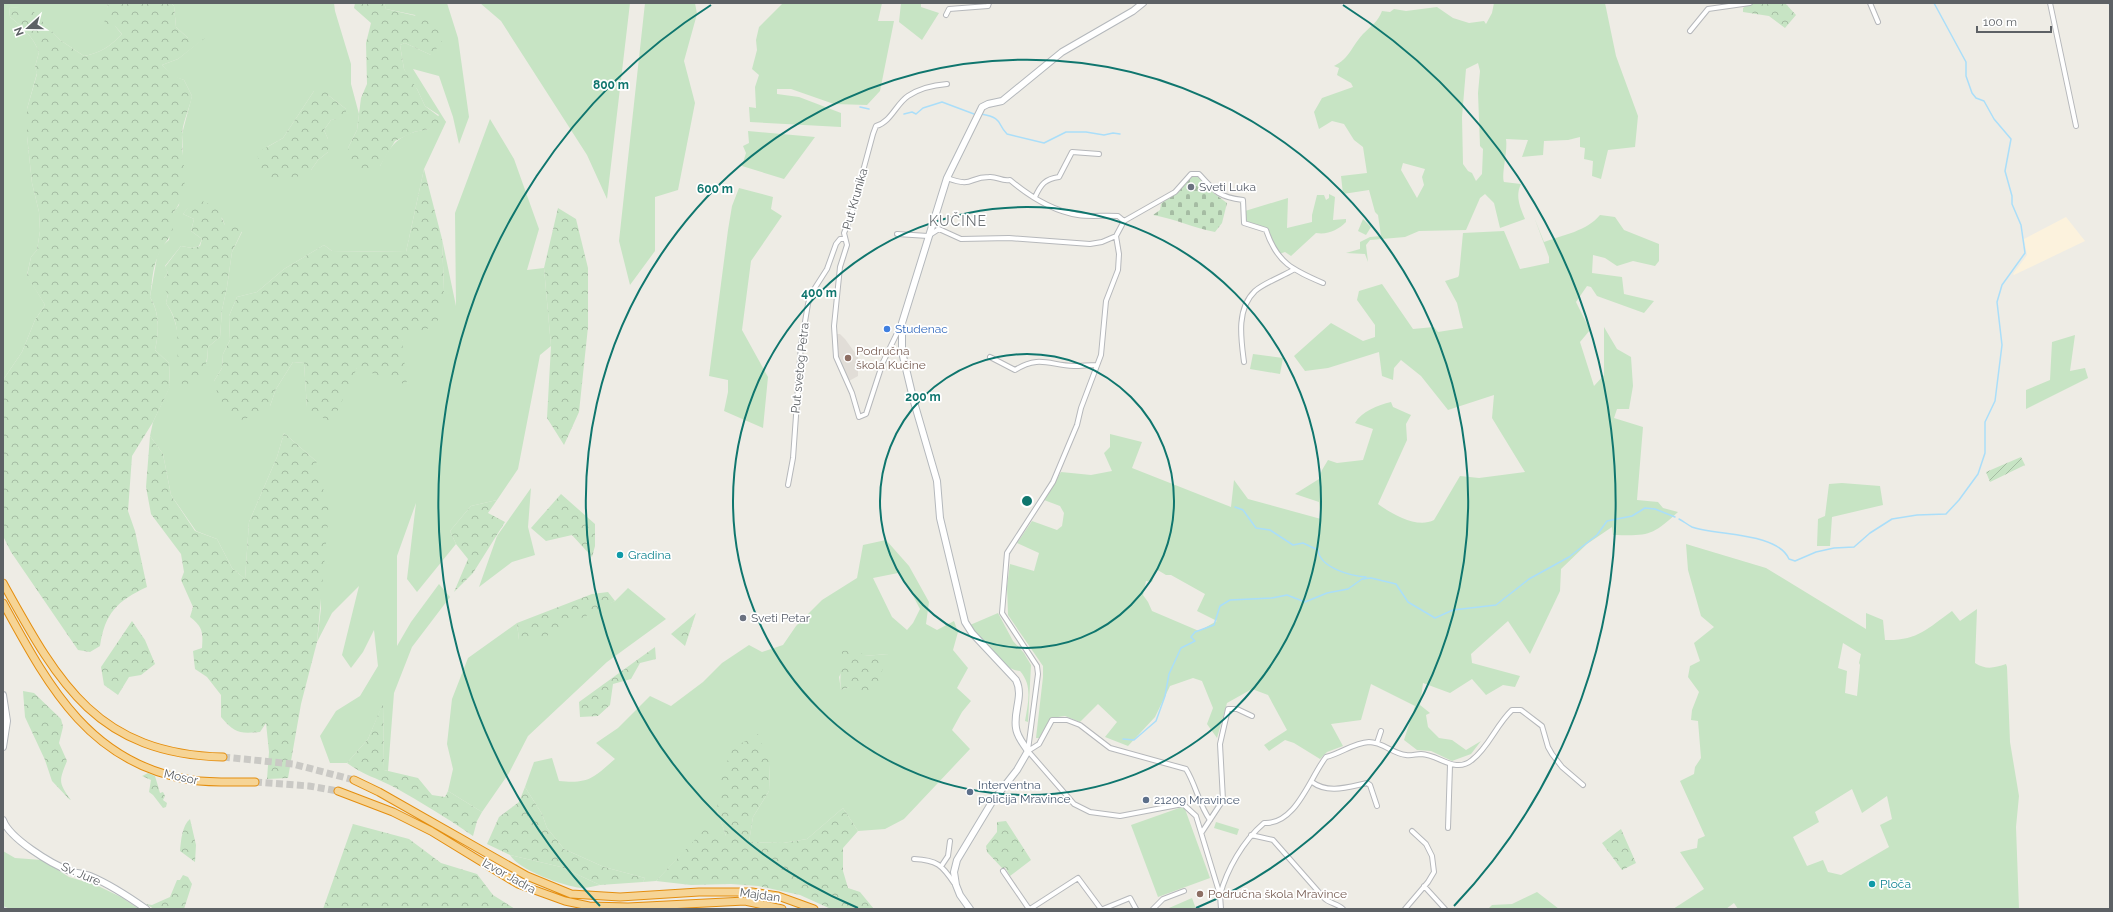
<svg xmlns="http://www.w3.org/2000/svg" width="2113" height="912" viewBox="0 0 2113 912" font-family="Raleway,sans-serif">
<defs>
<pattern id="forest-crowns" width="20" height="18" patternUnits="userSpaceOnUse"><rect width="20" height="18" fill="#c7e4c4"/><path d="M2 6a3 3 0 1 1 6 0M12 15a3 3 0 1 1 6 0" fill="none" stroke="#a5bca3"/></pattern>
<pattern id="cemetery-stones" width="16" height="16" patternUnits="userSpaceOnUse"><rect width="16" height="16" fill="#c7e4c4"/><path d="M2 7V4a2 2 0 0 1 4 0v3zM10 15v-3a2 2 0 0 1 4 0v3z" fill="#a5bca3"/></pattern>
<pattern id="garden-furrows" width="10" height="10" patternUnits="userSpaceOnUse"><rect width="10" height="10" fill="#c7e4c4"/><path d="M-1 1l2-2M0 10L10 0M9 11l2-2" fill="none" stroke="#a5bca3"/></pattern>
</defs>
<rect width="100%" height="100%" fill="#eeece5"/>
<path fill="#fcf2dd" d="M2066,217L2085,241L2014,275L2013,274L2027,255L2024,239Z"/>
<path fill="#e1ddd7" d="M836,334H840L845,339L858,357V376L849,381L838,359Z"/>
<path fill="#c7e4c4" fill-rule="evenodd" d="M3,3H108C105,13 115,27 122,34C111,46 100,53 84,56L60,40L30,9L9,7L10,17C23,27 33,37 39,52L35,67L37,73L27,109V136L32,183L39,212L40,231L37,250L31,257L27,275L45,305L35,320L22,352L3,380Z
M171,3H334L335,11L351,64V84L359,114L357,130L348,148L380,166C392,142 401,133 429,129L439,115L425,106L417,89L409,79L404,69L400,45L405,43L431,55L415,15L386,9L384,3H447L458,38L469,117L459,144L453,117L439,76L413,69L446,122L424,169L406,252L332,251L324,245L284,269L257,292L237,297L229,316L230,340L223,354L222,368L214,381L270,406L276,389L293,362L304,363L307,407L357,368L402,341L444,291L442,239L456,306L455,213L490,119L514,159L539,229L527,270L544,268L551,346L540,355L518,469L497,500L471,506L450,531L456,544L417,592L407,579L416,503L397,556V646L411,622L439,584L450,597L412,647L394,693L388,771L384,770L383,704L368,739L347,763H330L320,736L336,711L360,696L378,666L374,630L363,652L351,668L342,655L359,586L332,613L317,642L321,608L316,461L284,433L277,457L249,522L245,579L232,568L217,539L196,531L171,495L163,454L150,436L153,422L170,386L169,363L155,350C159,332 160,313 150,297L157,257L162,246L169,240L173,213L179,205L183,151L182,134L192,96L184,80L172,76L162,65L178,59L204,38H188L176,27L174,6ZM314,91L328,95L346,109V117L331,120L324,130L328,139V152L318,160L311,170L267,147L283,138ZM188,208L222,218L225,225L242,232L232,252L227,287L222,310L220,337L208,347L207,362L179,352C179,335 176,317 166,303L168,294L164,278L168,273L165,266L181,246L192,248L199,246L202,239L191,231L194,219L183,214Z
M480,3H630L607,199L587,155L501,21Z
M645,3H695L697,14L684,61L695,103L678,190L655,197V251L630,285L619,241Z
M783,3H882L878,21H894L880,91L867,105L834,104L791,89H777V94L799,97L841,113V127L750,122L749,107L756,108L755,87L759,75L752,69L757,50L756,40L759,27Z
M901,3H921V7L939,13L922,40L899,22Z
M1494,3H1605L1616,56L1638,116L1635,147L1608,150L1601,179L1592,176L1593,161L1584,159L1585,148L1580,147V137L1568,140L1544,141L1543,155L1522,157L1528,140L1506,139C1508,151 1501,175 1504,182L1521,184C1515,196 1520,207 1525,219L1500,228L1494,203L1485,194L1480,198L1466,230L1419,231L1405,237L1370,240L1366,245L1368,262L1365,254L1346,253L1360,249V242L1370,237L1381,236L1378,215L1375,212L1369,190L1343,194L1341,176L1367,173L1363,147L1354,140L1344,124L1332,121L1319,129L1314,112L1322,98L1353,87L1351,83L1337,75L1339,68L1334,66C1349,59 1352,46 1363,34C1371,26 1378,22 1382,11L1390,12L1394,9L1406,11L1437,7L1453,18L1469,23L1484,21L1486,24L1492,13ZM1478,63L1480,71L1478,93L1480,146L1483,149L1482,174L1476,181L1472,173L1468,171L1463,164L1462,117L1466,69ZM1403,163L1425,169L1422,177L1424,185L1417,198L1401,170Z
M748,131L815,137L784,179L742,166L746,153L743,146L749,143Z
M739,188L773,197L771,209L782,216L751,261L742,330L768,377L763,428L724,411L728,392V380L709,376L728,230L732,206Z
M1329,194L1335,197L1333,220L1346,219V222C1338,230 1328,235 1316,233L1291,256L1285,252L1279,254C1273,244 1272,235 1265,227L1248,224L1245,222V211L1288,198L1287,228L1312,222V215L1317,195H1324L1326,200L1329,198Z
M1600,215L1615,217L1624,230L1659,244V261L1655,266L1633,261L1617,266L1605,258L1593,255L1592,273L1622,277L1624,294L1654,301L1644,313L1597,296L1591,287L1587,286L1576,302L1590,330L1580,342L1594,386L1604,375V327L1617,349L1631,357L1633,386L1629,409H1617L1614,418L1643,427L1637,500L1658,502L1663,508L1678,512C1652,536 1648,536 1613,535L1612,527L1587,544L1561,569L1560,591L1530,654L1508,621L1471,654L1472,663L1520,676L1515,687L1503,685L1486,695L1472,679L1450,693L1423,683L1420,705L1430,713L1426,715L1428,727L1439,738L1452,740L1466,750L1481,741L1471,754L1452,761L1431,751L1417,750L1404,740L1415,706L1371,684L1361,720L1331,724L1343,746L1327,752L1320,759L1294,743L1285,740L1269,751L1264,745L1287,730L1268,695L1252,689L1227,703L1217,738L1207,724L1213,708L1202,681L1193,678L1170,686L1155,717L1128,746L1105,737L1117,722L1098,704L1080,722L1065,716L1051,718L1039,738H1036L1043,677V666L1008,615L1007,586L1010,564L1034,571L1039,553L1017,543L1032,521L1057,530L1062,526L1064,513L1060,506L1044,500L1061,472L1091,475L1112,471L1104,453L1110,447V434L1142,442L1132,468L1231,507L1234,480L1248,499L1321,519L1319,502L1295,494L1319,479L1322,470L1328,460L1337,463L1363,460L1373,429L1355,423C1361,412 1378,405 1391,402L1393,407L1411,415L1406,424L1407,440L1378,504C1392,514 1417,529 1434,520L1460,476L1479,478L1525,472L1492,418L1494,395L1448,410L1421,376L1401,360L1394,368L1393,380L1382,376L1379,352L1328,368L1305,371L1294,356L1331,323L1363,341L1375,337V325L1357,300L1359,291L1382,284L1413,329L1434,327L1438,332L1463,328L1457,303L1445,281L1458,277L1459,275L1463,233L1504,231L1520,269L1549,263V257L1534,217L1544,242C1563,235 1587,231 1600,215ZM1156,569L1166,575H1171L1205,594L1197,611L1217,621L1199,631L1152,611L1148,602L1143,595L1146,581L1152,582Z
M1363,219L1371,227L1366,235L1358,231Z
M2075,335L2070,371L2085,368L2088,378L2026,409V390L2050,380L2052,342Z
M1253,354L1283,358L1280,374L1250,369Z
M1842,483L1880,486L1883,505L1832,517L1830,546H1817L1818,519L1825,516L1829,484Z
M531,488L528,527L535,555L512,562L479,587L497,536Z
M886,540L909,566L929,602L926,624L937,630L954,621L958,632L953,650L968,668L957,688L971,701L962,712L952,730L970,749L904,819L885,829L858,831L843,808L807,839L783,843L749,842L753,817L769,791L770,764L717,810L726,836L680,856L656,881L643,882L645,878L604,867L564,849L547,828L542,814L525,787L534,762L552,758L559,781C589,784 593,778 615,759L596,743L618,728L650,696L671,706L703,682L722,663L749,645L762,652L783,645L796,626L822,600L857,578L863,545ZM898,573L911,592L920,609L913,623L907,630L892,617L873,578ZM888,654L849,687L841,690L839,677L842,671L864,656Z
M1686,544L1766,568L1866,629V613L1883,620L1885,640C1917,641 1927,629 1952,611L1960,621L1977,609L1975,663C1986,670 1994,668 2006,664L2007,667L2010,742L2019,796L2016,827L2019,909H1738L1734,903L1726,909H1673L1704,889L1680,852L1697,848L1698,839L1705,836L1680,781L1694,774L1695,767L1701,758L1698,721L1691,720L1692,710L1699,692L1688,677L1690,666L1700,661L1694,643L1714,627L1701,616L1688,570ZM1843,643L1861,654L1859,663L1860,665L1857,696L1845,693L1847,671L1838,668ZM1852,789L1862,813L1887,796L1892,819L1880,825L1889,847L1841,875L1828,872L1823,860L1807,866L1793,837L1819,822L1815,812Z
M628,588L666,619L607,662L528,736L509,773L482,812L448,791L453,769L447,744L452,699L468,658L517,623L519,640L615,601Z
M998,613L1013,641L1024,653L1031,665L1028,722L1025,721C1028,703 1033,686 1020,671C1002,670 979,640 970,625Z
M1182,807L1185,809L1210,878L1158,897L1131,825Z
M1216,822L1239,829L1237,835L1214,828Z
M3,851L15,858L42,860L69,877L96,885L121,897L139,909H10L3,906Z
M510,855L561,867L600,885C594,886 587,888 581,888C563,886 519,870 510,855Z
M1537,892L1559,909H1488L1492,905L1512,904Z
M1192,898L1196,909H1169V908Z"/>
<path fill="url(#forest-crowns)" d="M108,3H171L174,6L176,27L188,38H205L178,59L162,65L172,75L184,80L192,96C190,107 182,124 182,135C181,164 193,188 173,213C176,238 166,237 158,256C152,269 152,284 150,297C160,314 159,332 155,350L169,363L170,387L153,422L132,456L128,511L135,531L147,587C117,601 105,613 100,646L90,652L78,650L11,552L3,536V380L22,352L35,320L45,305L27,276L31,257L37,250L40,231L39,212L32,183L27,136V109L37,74L35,67L39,52C33,37 23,27 10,17L9,7L30,8L60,40L84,56C100,53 111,46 122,34L115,26L104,24Z
M355,3H384L386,9L434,20L442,30V42L431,55L405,43L400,45L404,69L417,89L425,106L446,122L429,129L414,132L395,141L380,166L354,173L349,163L348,148L357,130L361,98L367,84L366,43L371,23L354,8Z
M1750,3H1785L1796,15L1785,28L1769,16L1743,12V8Z
M331,82L328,95L346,109V118L331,120L324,130L328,139V152L318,160L311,170L295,178L270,177L260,167L257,153L283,138L314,91Z
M424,169L442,239L444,291L437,324L402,341L407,385L357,368L332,423L307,408L304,363L293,362L276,389L270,406L256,414L242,420C224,407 219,402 214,381L222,368L223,354L230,340L229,316L237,297L257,292L284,269L324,245L332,251L406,252Z
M202,201L216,207L225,225L243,222L242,231L232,252L227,287L222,310L220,337L208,347C207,369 203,379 182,386C181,380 179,373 178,367C176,343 182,325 166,303L168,294L162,285L164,278L168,273L165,267L181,246L192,248L200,246L202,239L191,231L194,219L183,214L192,202Z
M558,208L576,219L588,268V327L579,412L564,445L547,418L551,346L544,268Z
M284,433L316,461L329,511L317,642L301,704L288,778L267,779L269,752L266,723L260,732C239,734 235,733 221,717V695L207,677L195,669L193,651L202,648C203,632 203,627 190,617L193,607L181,580L184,572L181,554L151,514L146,487L150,436L163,454L171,495L195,531L217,539L232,568L245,579L249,522L277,457Z
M561,494L595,524V546L592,557L572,535L546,541L531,528Z
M497,500L488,513L505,522L473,573L454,592L468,559L456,544L450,531L471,506Z
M608,592L615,601L537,641L519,640L517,623L592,594Z
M696,613L685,646L671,634Z
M132,621L145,640L155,664L141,675L129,677L118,695L104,685L101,667Z
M655,647L656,659L640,663L631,679L613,684L610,705L598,716L580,717L579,702Z
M858,649L864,656L888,654L877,685L859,696L849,687L841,690C839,677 842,665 842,651Z
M23,691L34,693L61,719L63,727L59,743L67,761C59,781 58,782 71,800L69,799L52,781L45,760L25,717Z
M383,703L384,770L418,778L432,795L445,797L448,791L482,812L477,821L473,836C447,818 421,802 394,787C377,778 363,775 347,763L368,739Z
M758,734L770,764L769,791L753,817L749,842L783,843L807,839L843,808L858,831L843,848V871L848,888L860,892L874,909H831L800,895L758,886L731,884L691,885L656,881L706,828L726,836L717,810L721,776L733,748Z
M148,773L155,776L160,793L163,792L165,796L163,800L167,803L166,807L163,808L153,795L149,792L151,780L142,776Z
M525,787L542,814L547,828L564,849L604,867L645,878L643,882L600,885L561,867L510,855L487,844L499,817L519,802Z
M190,819L196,845L195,862L180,851C181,841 182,825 190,819Z
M1006,821L1031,860L1010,876L1005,867L1003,869L987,852L986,846L997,832V822Z
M353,824L409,839L441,863L477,874L493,895L515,909H323Z
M1621,829L1636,863L1622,870L1602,843Z
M183,875L188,877L192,884L184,909H154L146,904L152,905L170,897L177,880H180Z"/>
<path fill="url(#cemetery-stones)" d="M1193,176L1199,177L1204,186L1227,203L1222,223L1215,232C1194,228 1175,219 1153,215L1160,210L1161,204Z"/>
<path fill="url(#garden-furrows)" d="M2021,457L2025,465L1990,482L1986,472Z"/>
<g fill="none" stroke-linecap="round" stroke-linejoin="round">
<path stroke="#aadef9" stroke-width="1.5" d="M2109,3V4
M860,107L869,109
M904,114L912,112L916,114L923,108L942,102L974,114
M981,114C1004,118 996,123 1007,134L1044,143L1066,132H1086L1104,135L1113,133L1120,134
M1235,507L1243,510L1256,528L1270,530L1293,545L1303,543L1318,550C1320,568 1351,576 1366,577
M1679,519C1683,521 1688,525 1692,527C1717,536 1777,532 1789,559L1795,561L1816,552L1834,548L1854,547L1870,533L1892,519L1917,515L1946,514L1959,500L1978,474L1985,453V422L1995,401L2002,345L1997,302L2002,285L2025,253L2021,225L2012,204V196L2005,171L2011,139L1994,119L1984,101L1976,98L1972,93L1966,76V62L1934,3
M1123,739L1134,740L1156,721L1165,696L1169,674L1181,648L1195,641L1191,637L1195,632L1214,625L1220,606L1230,600L1272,598L1287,595L1305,602L1327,593L1348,589L1362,579L1371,578L1396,584L1408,602L1435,618L1453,610L1496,605L1529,579L1569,557L1597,535L1607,521L1632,516L1645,508L1655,509L1675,517
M3,908L6,909"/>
<path stroke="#cac9c5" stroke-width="7" stroke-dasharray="7 3.5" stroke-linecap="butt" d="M223,757L293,764L354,780
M255,782L309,786L338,791"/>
<defs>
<path id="street" d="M1870,3L1878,22
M2050,3L2076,126
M946,15L949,9L988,6L989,3
M1690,31L1708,9L1750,3
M947,178C974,188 968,177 989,177C997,176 1002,182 1010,180C1029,196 1053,211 1078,215C1091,217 1104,215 1118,216L1124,221
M1035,197C1041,184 1045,179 1059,177L1072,152L1099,154
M897,234L928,236L939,229L961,239L1009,238L1090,244L1102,242L1116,236L1119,254L1118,270L1106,301L1101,355L1081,408L1077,425L1053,482L1007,553L1002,613L1037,666L1038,674L1028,750
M1116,236L1124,221L1175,192L1191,174H1199C1215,192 1219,197 1243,200L1244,223L1266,230C1277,263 1293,270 1323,283
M902,323L883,362L866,414L859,417L852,393L836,357L834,326L840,267L847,245L844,233L850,219L873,134L876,126C891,122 896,104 908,96C920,88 934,85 947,84
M990,357L1015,370C1039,355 1049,365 1074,366C1081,366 1089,365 1096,365
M1244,362C1241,339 1236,309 1255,291C1264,283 1283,276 1293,270
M788,485L793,458L801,345L808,304L811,294L827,269L836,244L840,239H844
M1377,743L1381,731
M1028,751L1074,804L1090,812L1120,816L1183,804L1196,816L1220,895L1221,909
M1028,751L1039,744L1052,720H1067L1080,725L1110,748L1186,769C1196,785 1199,805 1210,820
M1312,782C1328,794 1348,787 1367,783L1370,785L1377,806
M1448,828L1450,765
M1202,832L1223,800L1220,744L1228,709H1237L1252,716
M1251,835L1273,840L1324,898C1330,904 1337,903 1343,909
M914,859C937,860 942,865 954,883
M942,865L948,856L950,841
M1003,871L1029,909
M1424,886L1445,909
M1220,895C1227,869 1243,841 1264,823C1296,825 1310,777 1326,757C1342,753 1353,743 1369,742C1383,742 1393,754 1406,755C1411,756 1416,754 1421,754C1440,755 1455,774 1472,760C1489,747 1496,725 1512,710H1521L1542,726L1548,747L1552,754L1562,767L1583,785
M1030,909L1078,878L1101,909
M1103,909L1130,898L1136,909
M1153,909L1163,899L1184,891
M1405,909L1428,882L1434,872L1432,856L1426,844L1412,831"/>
<path id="secondary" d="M3,695L7,721L3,747
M3,820C9,838 51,864 70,871C76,873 84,874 90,876C109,884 129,897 146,909
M970,909L960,895L956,885L954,872L957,860L992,802L1017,770L1028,751C1023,743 1017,737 1016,728C1013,711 1024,696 1016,680L972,633L965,622L940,518L937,481L914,402L902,352V323L947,178L982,107L988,104L1002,101L1062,52L1133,11L1143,3"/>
<path id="highway" d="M3,583C58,682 96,754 223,757
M3,603C48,685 89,764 191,780C212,783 234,782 255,782
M354,780L379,792L527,876L571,894L620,897L699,892H752L778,896L814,909
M338,791L393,812L431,831L518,884L565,901L589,906L628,907L745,901L782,909"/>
</defs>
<use href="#street" stroke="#b6b8bb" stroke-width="6"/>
<use href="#secondary" stroke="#b4b8bc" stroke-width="8"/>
<use href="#highway" stroke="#e48e0f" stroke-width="9"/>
<use href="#street" stroke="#fff" stroke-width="4"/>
<use href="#secondary" stroke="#fff" stroke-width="6"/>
<use href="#highway" stroke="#f6d495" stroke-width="7"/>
</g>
<g fill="none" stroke="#0f766e" stroke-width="2">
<circle cx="1027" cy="501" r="147"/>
<circle cx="1027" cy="501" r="294"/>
<path d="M858 908A441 441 0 1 1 1196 908"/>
<path d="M600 906A588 588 0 0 1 711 5M1343 5A588 588 0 0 1 1454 906"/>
</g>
<g fill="#6b7280" stroke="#fff" stroke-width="1.5">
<circle cx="1191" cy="187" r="4"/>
<circle cx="743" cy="618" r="4"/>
</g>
<circle fill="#3f7fe0" stroke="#fff" stroke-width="1.5" cx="887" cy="329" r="4"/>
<g fill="#8d6e63" stroke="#fff" stroke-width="1.5">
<circle cx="848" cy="358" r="4"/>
<circle cx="1200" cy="894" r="4"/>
</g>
<g fill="#0f9aa8" stroke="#fff" stroke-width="1.5">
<circle cx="620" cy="555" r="4"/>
<circle cx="1872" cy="884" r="4"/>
</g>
<g fill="#5c6f8a" stroke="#fff" stroke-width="1.5">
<circle cx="970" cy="792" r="4"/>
<circle cx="1146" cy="800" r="4"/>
</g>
<g text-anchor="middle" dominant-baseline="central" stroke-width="3.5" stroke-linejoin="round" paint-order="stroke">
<g font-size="12" fill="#5b616d" stroke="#fff" text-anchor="start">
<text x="1199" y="187">Sveti Luka</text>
<text x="751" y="618">Sveti Petar</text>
</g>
<g font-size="12" fill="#5d6165" stroke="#fff">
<text transform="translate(855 199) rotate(-74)">Put Krunika</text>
<text transform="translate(800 368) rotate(-84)">Put svetog Petra</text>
<text transform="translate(181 777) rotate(12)">Mosor</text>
<text transform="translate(81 874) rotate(23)">Sv. Jure</text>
<text transform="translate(509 876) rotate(29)">Izvor Jadra</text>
<text transform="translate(760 895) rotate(8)">Majdan</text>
</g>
<g font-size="12" fill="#366cbe" stroke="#fff" text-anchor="start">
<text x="895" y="329">Studenac</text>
</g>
<g font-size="12" fill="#785e54" stroke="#fff" text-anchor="start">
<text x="856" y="351">Područna<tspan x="856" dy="14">škola Kučine</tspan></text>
<text x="1208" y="894">Područna škola Mravince</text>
</g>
<g font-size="12" fill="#0d838f" stroke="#fff" text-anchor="start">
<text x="628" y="555">Gradina</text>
<text x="1880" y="884">Ploča</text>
</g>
<g font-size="12" fill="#4e5e75" stroke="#fff" text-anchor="start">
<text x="978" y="785">Interventna<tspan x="978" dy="14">policija Mravince</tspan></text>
<text x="1154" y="800">21209 Mravince</text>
</g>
<g font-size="14" letter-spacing="1" fill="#6e7377" stroke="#fff">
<text x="958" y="221">KUČINE</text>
</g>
</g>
<circle cx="1027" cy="501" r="6" fill="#0f766e" stroke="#fff" stroke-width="2"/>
<g font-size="12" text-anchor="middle" font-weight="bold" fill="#0f766e" stroke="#fff" stroke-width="3.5" stroke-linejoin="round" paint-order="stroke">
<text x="611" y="89">800 m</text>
<text x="715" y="193">600 m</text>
<text x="819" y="297">400 m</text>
<text x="923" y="401">200 m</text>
</g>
<rect width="2113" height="912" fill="none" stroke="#5d6165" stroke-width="8"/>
<g transform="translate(28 28) rotate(249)" stroke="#ffffff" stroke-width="3" paint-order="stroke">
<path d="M0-3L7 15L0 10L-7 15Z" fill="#5d6165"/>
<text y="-6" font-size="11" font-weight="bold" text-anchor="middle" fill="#5d6165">N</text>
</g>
<path d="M1977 26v6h74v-6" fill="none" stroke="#5d6165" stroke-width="2"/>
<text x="1983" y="26" font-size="12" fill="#5d6165" stroke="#ffffff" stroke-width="3" paint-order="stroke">100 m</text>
</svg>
